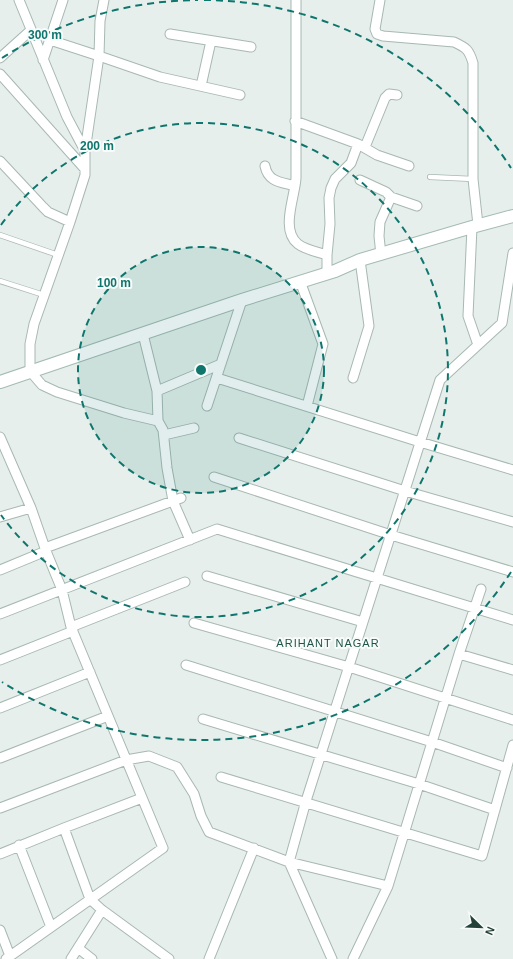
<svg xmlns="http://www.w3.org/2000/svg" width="513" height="959" viewBox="0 0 513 959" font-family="Arial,sans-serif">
<rect width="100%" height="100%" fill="#e6efeb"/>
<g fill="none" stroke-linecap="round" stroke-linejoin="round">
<defs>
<path id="lane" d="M430,177L473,179
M0,235L58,255
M0,281L44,295"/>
<path id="street" d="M19,0L67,117L85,151
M104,0L100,21L99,56L85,151V175L70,222L34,324L30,344V371L42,385L57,392L124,413L158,421
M296,0V178C295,197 280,230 298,244C306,250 318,252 327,255
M380,0L375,29L377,34L383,36L454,42C467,48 469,50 473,63V179L478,225
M170,34L251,47
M50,40L99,56L160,77L240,95
M0,58L31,30
M43,60L63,0
M0,74L85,169
M201,86L211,41
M295,121L358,144L377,155L409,166
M365,147L385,98L389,94L397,95
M0,161L43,207L48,212L70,222
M265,166C268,182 281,182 295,186
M360,180L386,192L391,197L417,206
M381,255L379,236L380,222L391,197
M327,273V255L330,224L329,198L331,188L335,179L351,163L358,144
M300,281L323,344L307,406
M143,334L157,391L158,421L163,430L167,468L173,501L190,540
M478,345L502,323L513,253
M217,378L420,442L513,470
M353,378L369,326L360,260
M157,391L221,364
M207,406L242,300
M164,435L194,428
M0,437L31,508L46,551L62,590L71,627L163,848L6,959
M239,438L405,491L513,522
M214,477L391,535L513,572
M0,517L31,508
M45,548L181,498
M0,570L46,551
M207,576L363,622
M0,614L217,529L513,620
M194,623L349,667L513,720
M71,627L185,582
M459,654L513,670
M0,660L73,631
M186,665L432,742L507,768
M0,708L90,672
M203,719L419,784L495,810
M0,758L108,716
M221,777L482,856L513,745
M0,808L126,760L149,756L177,767L194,794L201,816L209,832L289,862L388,886
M64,828L90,899L102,910L169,959
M19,845L51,927
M0,854L64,828L142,798
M0,930L10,956
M78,948L92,959
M71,959L102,910
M209,959L254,848
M332,959L289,862L306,801L440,380L478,345L468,316L472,227
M353,959L388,886L459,654L481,589"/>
<path id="secondary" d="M0,382L242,300L335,271L360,260L472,227L513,216"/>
</defs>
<use href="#lane" stroke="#a8b8b2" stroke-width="6"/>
<use href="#street" stroke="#a8b8b2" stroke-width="11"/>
<use href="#secondary" stroke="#a4bbb3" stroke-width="14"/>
<use href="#lane" stroke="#fff" stroke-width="4.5"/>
<use href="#street" stroke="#fff" stroke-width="9"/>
<use href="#secondary" stroke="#fff" stroke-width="12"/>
</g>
<circle cx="201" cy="370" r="123" fill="#0f766e" fill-opacity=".12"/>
<g fill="none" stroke="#0f766e" stroke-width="2" stroke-dasharray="7 5">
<circle cx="201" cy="370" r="123"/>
<path d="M1 225A247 247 0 1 1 1 515"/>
<path d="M511 572A370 370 0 0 1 2 682M2 58A370 370 0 0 1 198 0M204 0A370 370 0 0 1 511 168"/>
</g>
<g text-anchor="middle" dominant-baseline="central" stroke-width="4" stroke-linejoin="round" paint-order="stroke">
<g font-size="11" letter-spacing="1" fill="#1f5548" stroke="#f7fbf9">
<text x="328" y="643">ARIHANT NAGAR</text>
</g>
</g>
<circle cx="201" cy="370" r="6" fill="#0f766e" stroke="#f7fbf9" stroke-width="2"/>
<g font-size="12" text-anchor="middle" font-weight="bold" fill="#0f766e" stroke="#f7fbf9" stroke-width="4" stroke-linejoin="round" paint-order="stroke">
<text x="45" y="39">300 m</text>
<text x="97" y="150">200 m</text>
<text x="114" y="287">100 m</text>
</g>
<g transform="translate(481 927) rotate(113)" stroke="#f7fbf9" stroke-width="3" paint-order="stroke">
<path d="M0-3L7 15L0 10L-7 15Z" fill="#24423a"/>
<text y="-6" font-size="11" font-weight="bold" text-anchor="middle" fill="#24423a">N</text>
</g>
</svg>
